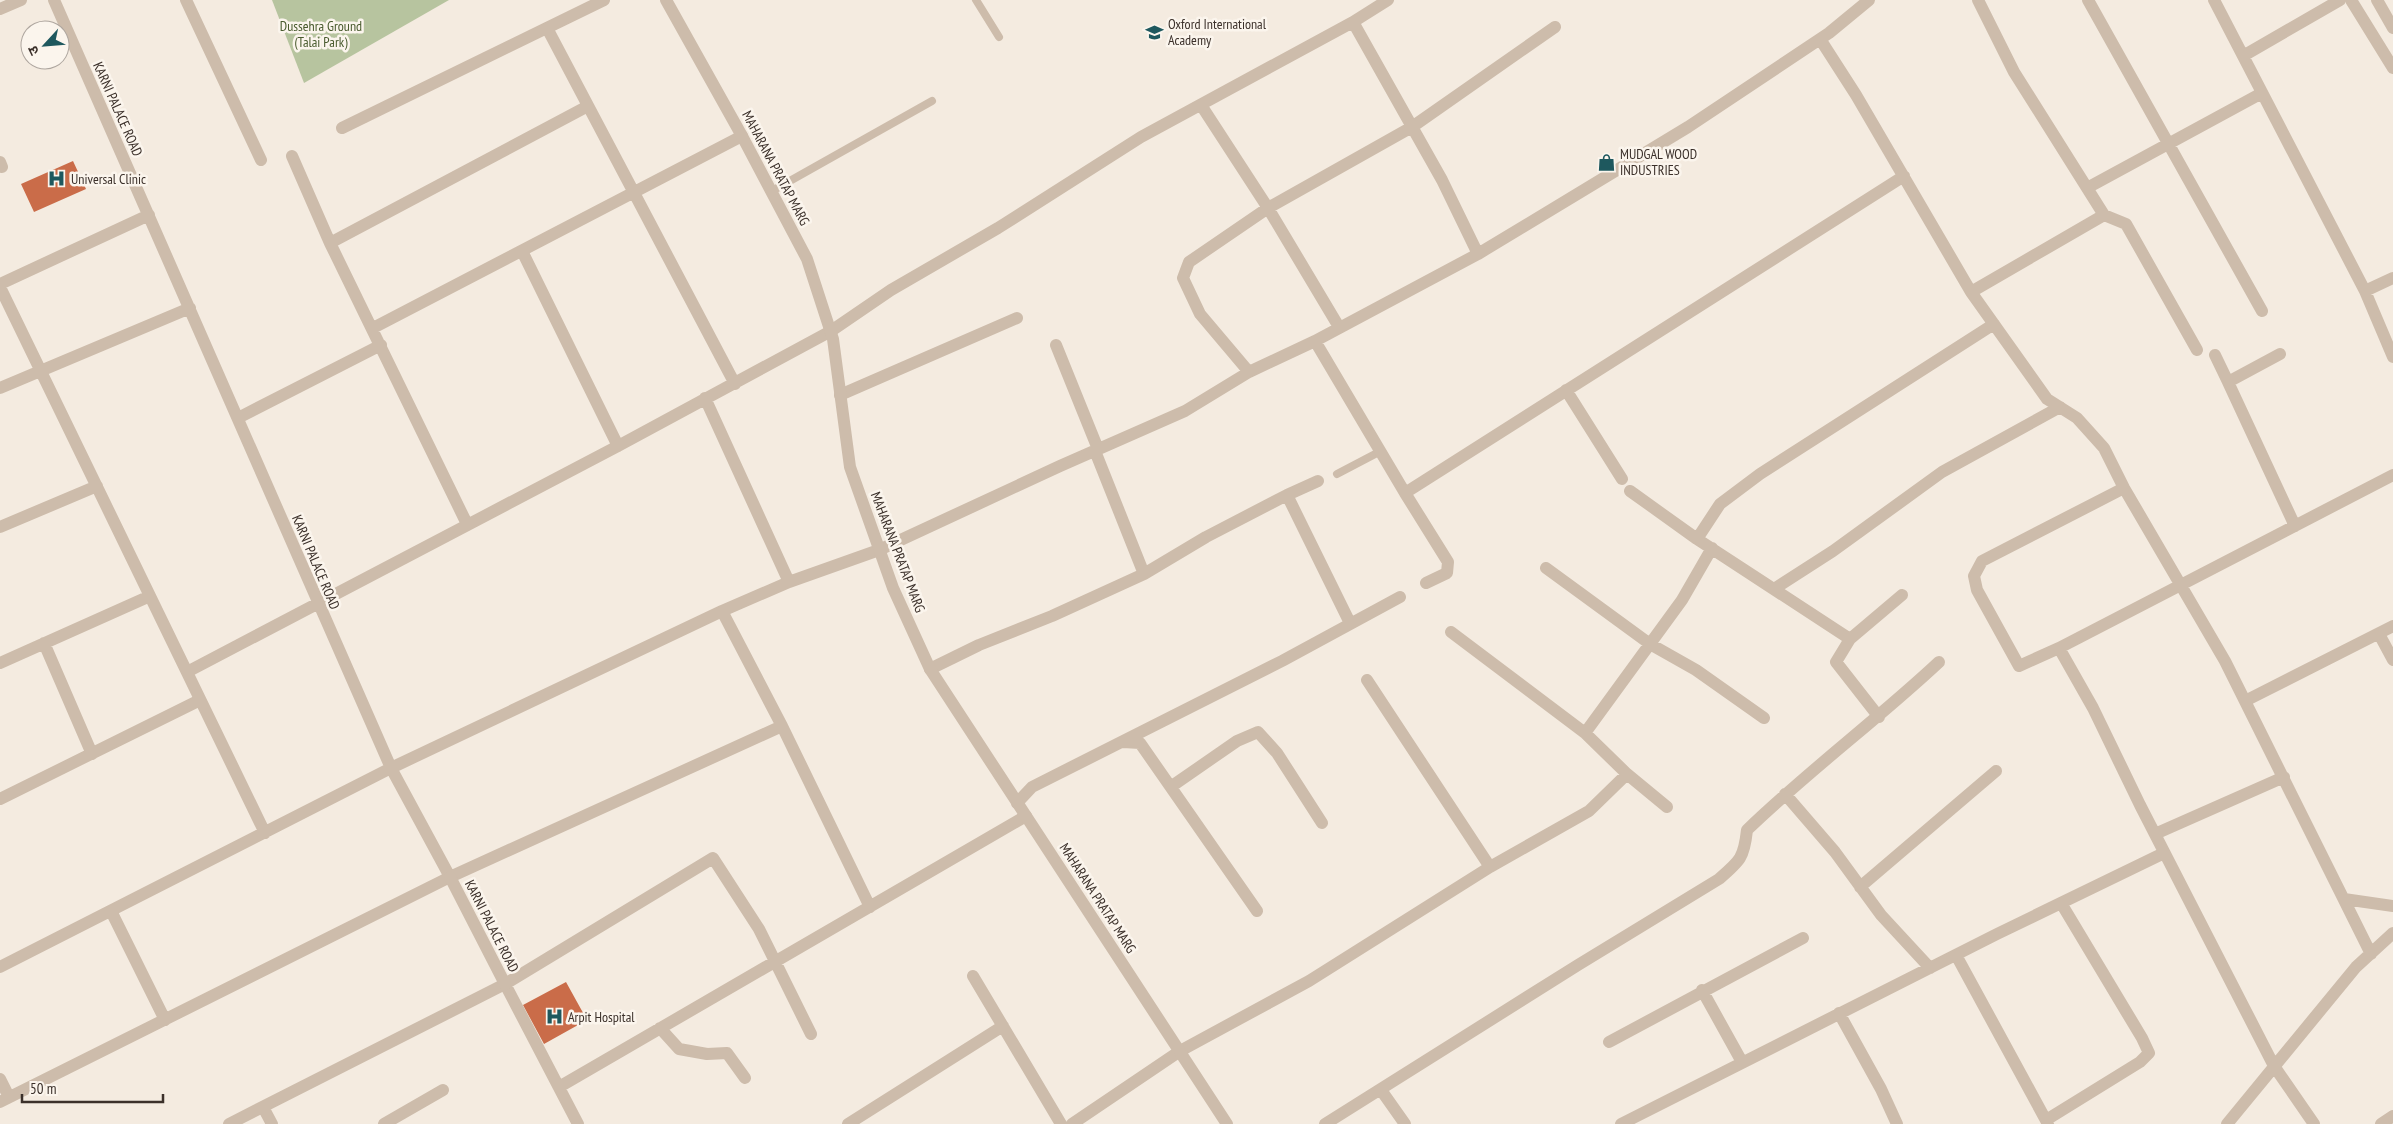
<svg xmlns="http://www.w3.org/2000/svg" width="2393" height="1124" viewBox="0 0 2393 1124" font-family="'PT Sans Narrow','Noto Sans Devanagari',sans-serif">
<rect width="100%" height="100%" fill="#f4ebe0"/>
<path fill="#b7c49f" d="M272,0H449L304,83Z"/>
<path fill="#ca6c49" d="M73,161L86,189L34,212L21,184Z
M566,982L587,1020L544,1044L523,1005Z"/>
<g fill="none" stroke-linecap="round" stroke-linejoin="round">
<path stroke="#cdbcab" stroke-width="8" d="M976,0L999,37
M772,191L932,101
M1337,474L1379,452"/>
<path stroke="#cdbcab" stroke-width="12" d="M54,0L391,768L450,877
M186,0L261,160
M1978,0L2014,72L2104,215
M2088,0L2262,311
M2214,0L2365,291L2393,357
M0,9L21,0
M1353,22L1388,0
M547,28L735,384
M1820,39L1856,95L1971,292L2047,399L2077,418L2104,448L2124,488L2225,661L2371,954
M2243,56L2340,0
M1201,105L1268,208L1339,327
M342,128L604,0
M292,156L330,243L467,524
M0,162L2,167
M2087,188L2262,93
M330,243L588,106
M522,251L618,446
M0,284L149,215
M0,287L265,833
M2365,291L2393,278
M1971,292L2104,215L2126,224L2197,350
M373,328L742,136
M1315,341L1405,493L1904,176
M1056,345L1098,449
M2280,354L2228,382L2295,526
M2215,355L2228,382
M1249,372L1200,314L1183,278L1189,262L1268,208L1412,127L1555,27
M0,388L190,308
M1566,390L1622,479
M840,395L1017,318
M705,398L789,582
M238,418L381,345
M1095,451L1144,574
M2124,488L1982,561L1974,576L1977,590L2019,666L2059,648L2393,475
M1630,491L1697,539L1850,639
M1405,493L1448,562L1447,573L1426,583
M1287,495L1318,481
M0,527L97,486
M1697,539L1720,504L1760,474L1994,324
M1546,568L1650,644L1696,670L1764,718
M1774,589L1833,551L1942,472L2060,407
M722,611L782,726L870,907
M1451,632L1585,733L1627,774L1667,807
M2379,634L2393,660
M44,643L92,754
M2059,648L2093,708L2140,805L2274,1066L2314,1124
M0,663L150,596
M930,669L979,645L1052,616L1144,574L1206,537L1287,495L1350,623
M187,672L618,446L831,331L891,290L998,228L1141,137L1353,22L1442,180L1478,254
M1367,680L1490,867
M2245,701L2393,626
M1879,717L1836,662L1850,639L1902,595
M1585,733L1682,600L1712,548
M1123,742L1140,743L1257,911
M1172,786L1237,741L1258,732L1277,753L1322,823
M1785,794L1835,852L1881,915L1930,968
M0,799L200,700
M1017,803L1032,787L1282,661L1400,597
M2155,834L2284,777
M1860,887L1996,771
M2344,899L2393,906
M111,911L165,1020
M1956,955L2048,1124
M0,967L391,768L722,611L789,582L879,550L1060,466L1185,411L1249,372L1315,341L1478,254L1688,127L1829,33L1869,0
M973,976L1061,1124
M505,984L578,1124
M1702,990L1742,1062
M1839,1013L1881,1089L1897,1124
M660,1028L679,1049L707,1054L727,1053L745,1078
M1609,1042L1803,938
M0,1079L9,1097
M559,1087L1026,816
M1381,1090L1405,1124
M0,1102L450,877L782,726
M263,1107L272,1124
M2046,1120L2140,1062L2149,1053L2142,1038L2061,903
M229,1124L505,984L713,858L759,929L811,1034
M384,1124L443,1090
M848,1124L1003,1026
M1072,1124L1180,1051L1309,981L1490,867L1589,811L1627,774
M1325,1124L1578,965L1719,879C1740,861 1744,858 1747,830C1808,771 1877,720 1939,662
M1621,1124L1997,934L2164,853
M2227,1124L2356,967L2393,933
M2381,1124L2393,1116"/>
<path stroke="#cdbcab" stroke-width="12" d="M666,0L742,136L807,259L833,339L850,467L893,588L930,669L1227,1124
M2351,0L2393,68
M2377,0L2393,28
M450,877L505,984"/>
</g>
<defs>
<symbol id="school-bare" viewBox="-9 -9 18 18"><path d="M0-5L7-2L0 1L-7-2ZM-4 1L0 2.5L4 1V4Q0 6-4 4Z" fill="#1e585e" stroke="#fbf5ed" stroke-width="2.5" paint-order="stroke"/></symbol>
<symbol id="shop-bare" viewBox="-9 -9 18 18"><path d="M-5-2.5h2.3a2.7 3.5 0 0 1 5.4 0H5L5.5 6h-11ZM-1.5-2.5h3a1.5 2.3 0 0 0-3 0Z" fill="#1e585e" stroke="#fbf5ed" stroke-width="2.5" paint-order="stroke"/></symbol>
<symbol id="hospital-bare" viewBox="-9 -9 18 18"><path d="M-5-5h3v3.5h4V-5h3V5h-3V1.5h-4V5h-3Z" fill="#1e585e" stroke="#fbf5ed" stroke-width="2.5" paint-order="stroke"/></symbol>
</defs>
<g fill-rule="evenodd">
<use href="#school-bare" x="1142" y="20" width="25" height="25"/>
<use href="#shop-bare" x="1594" y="150" width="25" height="25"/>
<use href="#hospital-bare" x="44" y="166" width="25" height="25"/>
<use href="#hospital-bare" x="542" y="1004" width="25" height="25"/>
</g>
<g text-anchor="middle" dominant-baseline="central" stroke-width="5" stroke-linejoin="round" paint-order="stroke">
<g font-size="14" fill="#3b302a" stroke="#fbf5ed" text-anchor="start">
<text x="1168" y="24">Oxford International<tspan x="1168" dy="16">Academy</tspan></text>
<text x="1620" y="154">MUDGAL WOOD<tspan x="1620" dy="16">INDUSTRIES</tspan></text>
<text x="71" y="179">Universal Clinic</text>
<text x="568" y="1017">Arpit Hospital</text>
</g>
<g font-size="14" fill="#485a2d" stroke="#fbf5ed">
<text x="321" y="26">Dussehra Ground<tspan x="321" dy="16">(Talai Park)</tspan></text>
</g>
<g font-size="14" fill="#3b302a" stroke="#fbf5ed">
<text transform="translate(118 109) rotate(66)">KARNI PALACE ROAD</text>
<text transform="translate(776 168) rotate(62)">MAHARANA PRATAP MARG</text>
<text transform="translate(898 552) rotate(69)">MAHARANA PRATAP MARG</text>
<text transform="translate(316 562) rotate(67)">KARNI PALACE ROAD</text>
<text transform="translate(1098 898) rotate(57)">MAHARANA PRATAP MARG</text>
<text transform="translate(492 926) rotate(63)">KARNI PALACE ROAD</text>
</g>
</g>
<g transform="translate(45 45) rotate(244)"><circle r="24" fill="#fbf5ed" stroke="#aea69f"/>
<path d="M0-4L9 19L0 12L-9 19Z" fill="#1e585e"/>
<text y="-8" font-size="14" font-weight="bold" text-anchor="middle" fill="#3b302a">उ</text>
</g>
<path d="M22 1094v8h141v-8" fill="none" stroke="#3b302a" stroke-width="2.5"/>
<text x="30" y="1094" font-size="15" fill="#3b302a" stroke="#fbf5ed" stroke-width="4" paint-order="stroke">50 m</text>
</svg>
